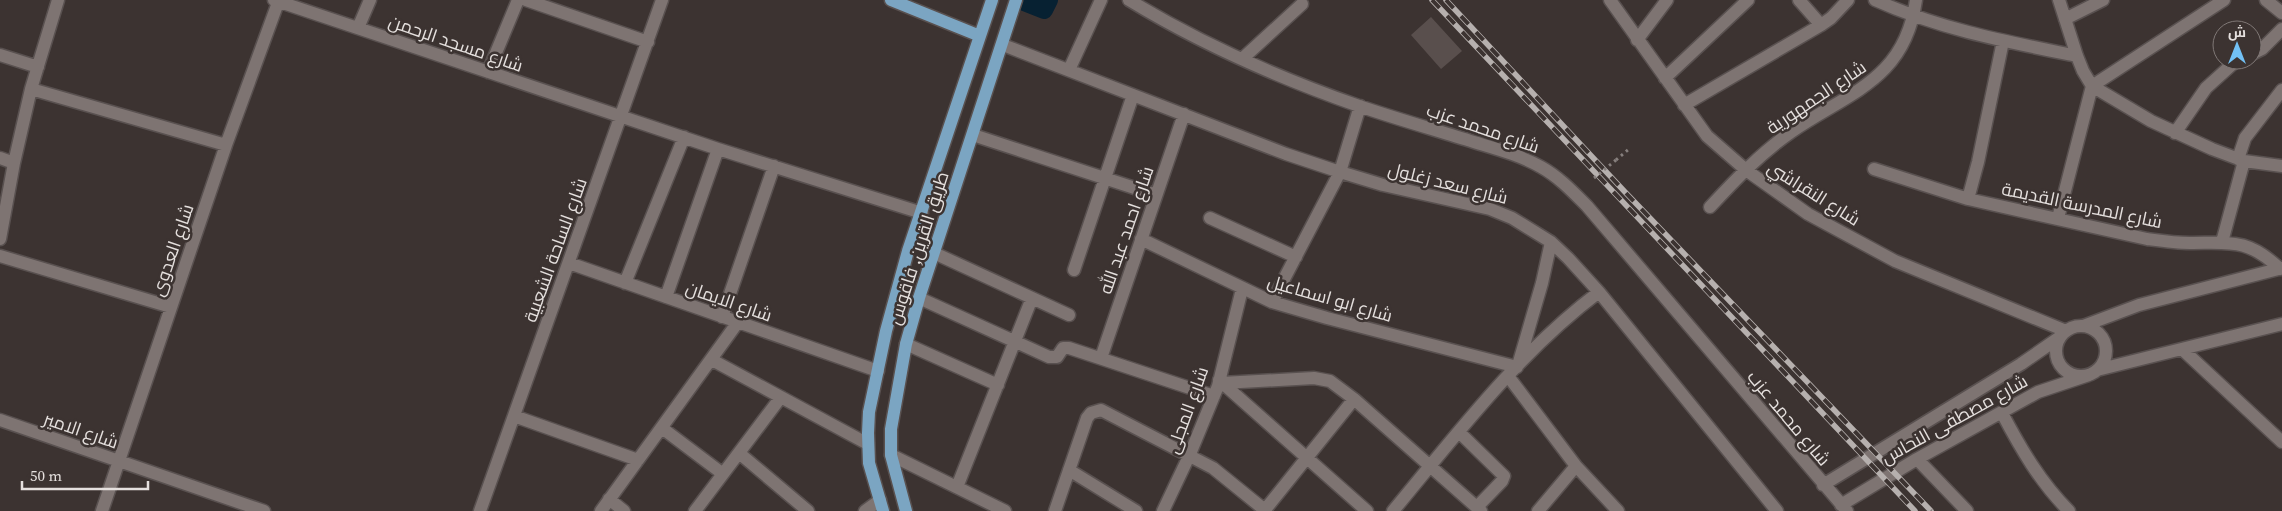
<svg xmlns="http://www.w3.org/2000/svg" width="2282" height="511" viewBox="0 0 2282 511" font-family="'Source Serif 4',Cairo,serif">
<rect width="100%" height="100%" fill="#3c3331"/>
<g fill="none" stroke-linecap="round" stroke-linejoin="round">
<path stroke="#072132" stroke-width="18" d="M1019,0L1044,10L1049,0"/>
</g>
<path fill="#594f4d" d="M1431,17L1462,51L1441,69L1411,35Z"/>
<g fill="none" stroke-linecap="round" stroke-linejoin="round">
<defs>
<path id="minor" d="M274,0L718,149L922,213
M526,0L648,42
M1129,0C1201,44 1279,78 1359,106C1397,119 1436,130 1474,142C1497,149 1520,155 1541,167C1559,177 1573,192 1587,206L1847,511
M1610,0L1707,136L1746,170L1808,214L1895,261L2066,331
M1799,0L1821,25
M1875,0C1939,29 2008,42 2077,56
M2059,0L2077,56L2083,71L2092,86L2151,121L2212,149L2244,161L2282,166
M2266,0L2282,13
M2065,19L2103,0
M358,28L370,0
M1637,40L1667,0
M1003,45L1286,154L1340,172L1383,185L1490,209L1512,218L1551,242L1568,258L1599,292L1777,511
M2252,54L2262,49L2282,29
M0,55L38,67
M1242,59L1302,4
M1069,70L1101,0
M488,72L518,0
M1665,78L1748,0
M31,89L226,145
M1684,105L1821,25L1831,18L1848,0
M2175,133L2206,88L2237,60
M973,135L1156,195
M0,158L14,163
M2238,159L2245,138L2282,90
M1874,169L1968,199L2147,239C2162,241 2176,243 2190,243C2230,243 2248,238 2280,269
M1968,199L1978,162L2003,41
M1710,207C1735,180 1761,153 1791,132C1849,92 1905,80 1916,0
M1210,218L1296,257
M2058,218L2092,86L2224,0
M0,239L14,163L31,89L58,0
M1141,239L1272,302L1327,318L1517,367
M2222,242L2244,161
M934,253L1069,315
M0,256L171,307
M569,263L878,371
M1074,270L1133,95
M625,283L684,137
M666,297L718,149
M919,298L1049,357H1057L1063,348H1069L1214,396
M1272,302L1340,172L1360,106
M722,317L774,166
M2083,326L2139,305L2282,268
M2056 351a25 25 0 1 1 50 0a25 25 0 1 1-50 0Z
M906,344L998,385
M2182,349L2282,442
M1101,358L1184,114
M712,360L868,444
M1519,362L1542,283L1551,242
M2097,370L2282,324
M1508,376L1576,466L1618,511
M1219,380L1367,511
M1222,383L1314,378L1330,381L1354,399L1481,511
M2002,413C2021,449 2040,482 2069,511
M514,416L638,460
M0,420L264,511
M662,428L723,474
M1460,433L1504,476L1502,481L1477,507
M739,453L808,511
M891,455L1005,511
M1917,459L1967,511
M1069,470L1136,511
M1823,485L2021,364L2060,337
M957,487L1032,298
M609,499L624,511
M1841,505L1917,459L2038,392L2089,375
M102,511L226,145L279,0
M480,511L662,0
M601,511L738,322
M695,511L781,397
M865,511L880,500
M1055,511L1087,418L1091,413L1101,410L1213,468L1266,511
M1163,511L1190,454L1218,386L1242,289
M1264,511L1354,399
M1393,511C1457,434 1519,352 1599,292
M1538,511L1576,466"/>
<path id="major" d="M891,0L980,36
M883,511L869,463L868,433L869,412L886,331L908,251L992,0
M906,511L891,455V429L906,344L919,298L1016,0"/>
</defs>
<use href="#minor" stroke="#595150" stroke-width="15"/>
<use href="#major" stroke="#595150" stroke-width="15"/>
<path stroke="#867f7d" stroke-width="3" stroke-dasharray="2.5 4" stroke-linecap="butt" d="M1616,160L1629,149"/>
<use href="#minor" stroke="#7e7472" stroke-width="12"/>
<use href="#major" stroke="#7ba5c2" stroke-width="12"/>
<defs>
<path id="rail" d="M1432,0L1915,511
M1446,0L1625,192L1931,511"/>
</defs>
<use href="#rail" stroke="#b6b0ae" stroke-width="5.5"/>
<use href="#rail" stroke="#3c3331" stroke-width="4" stroke-dasharray="11" stroke-linecap="butt"/>
<path stroke="#867f7d" stroke-width="3" stroke-dasharray="2.5 4" stroke-linecap="butt" d="M1594,178L1616,160"/>
</g>
<g text-anchor="middle" dominant-baseline="central" stroke-width="5" stroke-linejoin="round" paint-order="stroke">
<g font-size="18" fill="#e5e0de" stroke="#3c3331">
<text transform="translate(456 43) rotate(19)">شارع مسجد الرحمن</text>
<text transform="translate(1816 97) rotate(-34)">شارع الجمهورية</text>
<text transform="translate(1483 128) rotate(19)">شارع محمد عزب</text>
<text transform="translate(1448 183) rotate(14)">شارع سعد زغلول</text>
<text transform="translate(1814 193) rotate(32)">شارع النقراشي</text>
<text transform="translate(2082 205) rotate(12)">شارع المدرسة القديمة</text>
<text transform="translate(1126 230) rotate(-71)">شارع احمد عبد الله</text>
<text transform="translate(918 248) rotate(-72)">طريق القرين, فاقوس</text>
<text transform="translate(172 250) rotate(-71)">شارع العدوى</text>
<text transform="translate(555 250) rotate(-70)">شارع الساحة الشعبية</text>
<text transform="translate(1330 298) rotate(16)">شارع ابو اسماعيل</text>
<text transform="translate(729 301) rotate(19)">شارع الايمان</text>
<text transform="translate(1187 410) rotate(-70)">شارع المجلى</text>
<text transform="translate(1789 418) rotate(50)">شارع محمد عزب</text>
<text transform="translate(1954 419) rotate(-29)">شارع مصطفى النحاس</text>
<text transform="translate(81 430) rotate(19)">شارع الامير</text>
</g>
</g>
<g transform="translate(2237 45)"><circle r="24" fill="#3c3331" stroke="#807876"/>
<path d="M0-4L9 19L0 12L-9 19Z" fill="#72c1f5"/>
<text y="-8" font-size="14" font-weight="bold" text-anchor="middle" fill="#e5e0de">ش</text>
</g>
<path d="M22 481v8h126v-8" fill="none" stroke="#e5e0de" stroke-width="2.5"/>
<text x="30" y="481" font-size="15" fill="#e5e0de" stroke="#3c3331" stroke-width="4" paint-order="stroke">50 m</text>
</svg>
